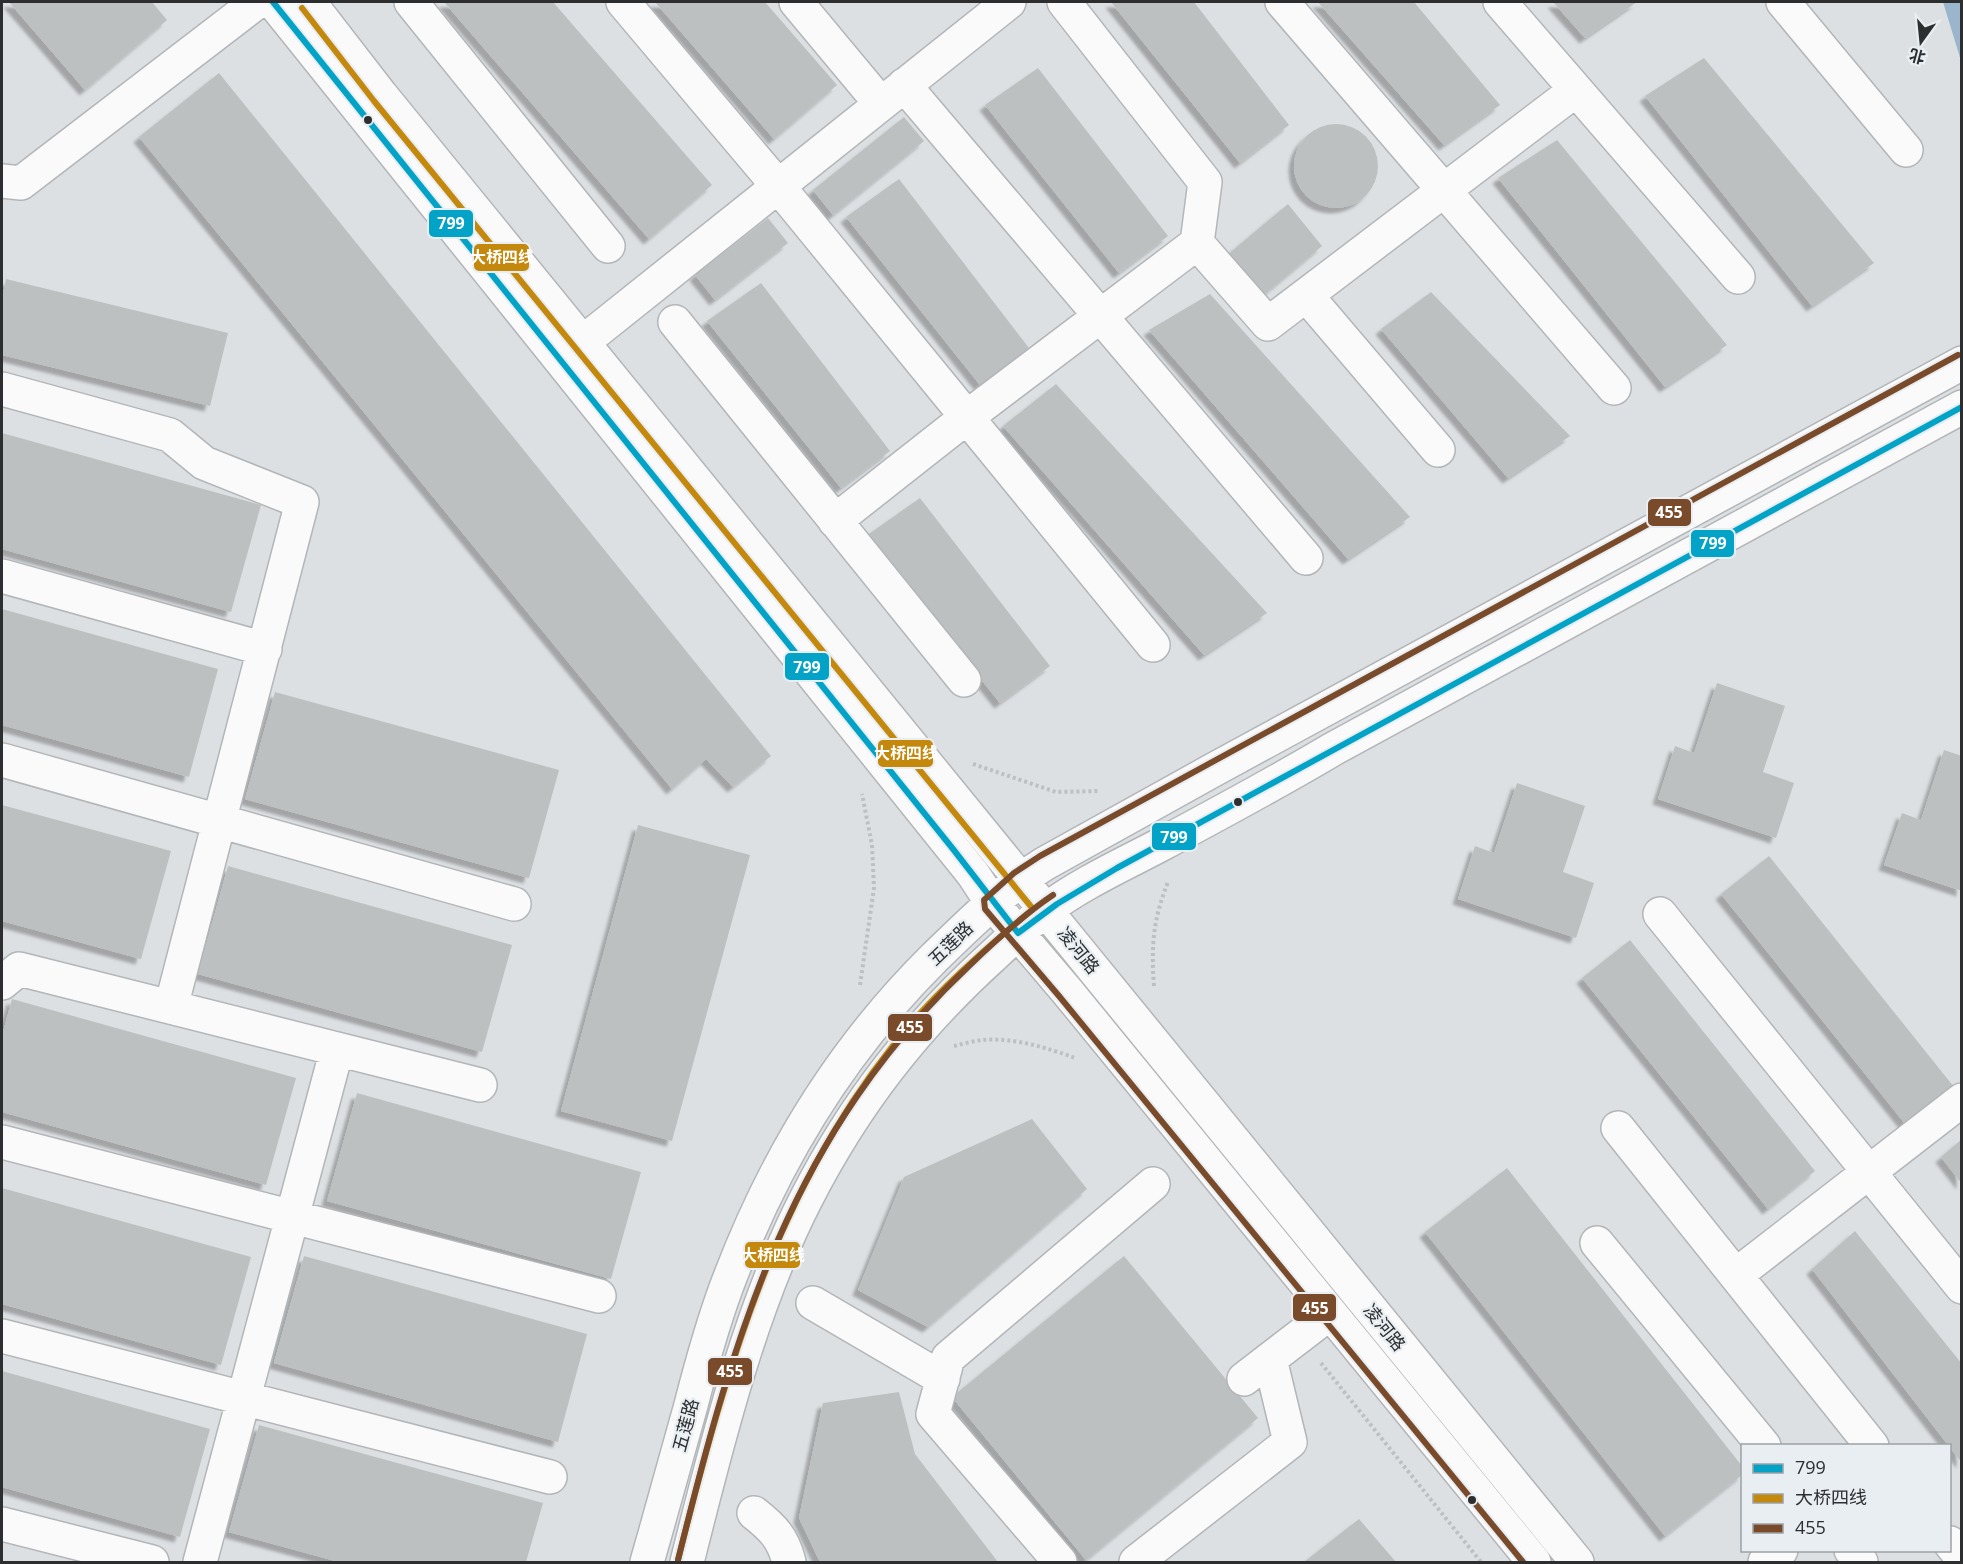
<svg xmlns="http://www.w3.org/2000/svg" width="1963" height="1564" viewBox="0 0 1963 1564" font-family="'Open Sans','Noto Sans SC',sans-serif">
<defs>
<filter id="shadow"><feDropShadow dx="-5.5" dy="5.5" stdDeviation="1.5" flood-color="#0004"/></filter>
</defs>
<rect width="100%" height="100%" fill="#dde0e3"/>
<path fill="#9bb6cc" d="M1943,2H1961V61Z"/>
<path fill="#bdc0c1" filter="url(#shadow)" d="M9,2H152L167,20L85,90Z
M444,2H553L712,185L649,239Z
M655,2H765L837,85L774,139Z
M1111,2H1194L1289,125L1240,163Z
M1318,2H1414L1500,105L1444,145Z
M1553,2H1637L1585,38Z
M1704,58L1874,263L1812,306L1645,96Z
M1038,68L1168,236L1119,273L985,105Z
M219,73L771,756L733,787L706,759L672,789L139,137Z
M904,117L924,141L833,215L813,190Z
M1294 166a42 42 0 1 1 84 0a42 42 0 1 1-84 0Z
M1557,140L1727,345L1665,387L1498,178Z
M899,179L1029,348L980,385L846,217Z
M1288,204L1322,246L1260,298L1226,256Z
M768,218L788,243L715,300L695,275Z
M6,279L228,333L210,406L2,355V299Z
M761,283L890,451L841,488L707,321Z
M1431,292L1570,436L1508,478L1381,329Z
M1210,294L1410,517L1348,559L1149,330Z
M1056,384L1267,613L1204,655L1003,426Z
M2,433L261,505L231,612L2,549Z
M920,498L1050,666L1000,703L866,536Z
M2,609L218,669L189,777L2,725Z
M1717,683L1785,706L1763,772L1794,783L1776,838L1658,799L1675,746L1694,753Z
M275,692L559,770L529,878L245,799Z
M1944,750L1962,756V891L1884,865L1902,813L1921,820Z
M1517,783L1585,806L1563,872L1594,883L1576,938L1458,899L1475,846L1494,853Z
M2,805L171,851L141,959L2,921Z
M638,825L750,855L672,1141L561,1111Z
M1769,856L1954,1087L1906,1125L1721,894Z
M228,866L512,945L482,1052L198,974Z
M1630,940L1815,1171L1768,1209L1582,978Z
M12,999L296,1078L266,1185L2,1112V1036Z
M357,1093L641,1172L611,1279L327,1201Z
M1032,1119L1087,1189L928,1327L858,1290L904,1177Z
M1962,1139V1184L1941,1157Z
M1507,1168L1742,1466V1475L1665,1536L1425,1232Z
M2,1188L251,1257L221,1365L2,1304Z
M1855,1231L1962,1364V1463L1812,1269Z
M304,1256L587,1334L558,1442L274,1363Z
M1124,1256L1258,1418L1086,1560L952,1397Z
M2,1371L210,1429L180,1537L2,1487Z
M899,1392L915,1454L998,1562H820L799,1518L823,1403Z
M259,1425L543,1503L526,1562H339L229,1532Z
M1359,1519L1396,1562H1304Z"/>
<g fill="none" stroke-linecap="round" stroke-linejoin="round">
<defs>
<path id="minor" d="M273,2L973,874L992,903L1066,990L1534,1562
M309,2L381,95L1577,1562
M411,2L608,246
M623,2L778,186L1153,645
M796,2L881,104
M1064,2L1205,182L1197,243
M1282,2L1614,388
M1500,2L1738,277
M1783,2L1906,150
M904,85L1306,558
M2,181L21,183L257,2
M1306,295L1438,450
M675,322L964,680
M583,342L1009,2
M2,389L170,435L204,463L302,502L171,1007
M835,521L967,417L1197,243L1268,324L1576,90
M2,576L265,649
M2,760L514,904
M1660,914L1962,1287
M2,983L19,969L480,1085
M1618,1128L1872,1446
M2,1142L599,1296
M1597,1243L1764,1446
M1736,1275L1962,1100
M813,1303L943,1379
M2,1336L550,1477
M1244,1379L1330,1313
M754,1513C773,1528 783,1538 789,1562
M2,1524L152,1562
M1950,1543L1962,1558
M1851,1550L1861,1562
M200,1562L337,1049
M647,1562C662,1510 676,1458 691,1405C701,1366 712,1326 726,1288C772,1164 840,1051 934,958C969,924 1003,890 1044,864L1215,769L1962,363
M687,1562C717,1443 750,1308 806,1199C855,1103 916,1025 996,953C1012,938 1028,923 1046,910C1080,884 1122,865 1160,845C1218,814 1276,783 1333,749L1962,407
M1060,1562L933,1414L948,1358L1153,1184
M1136,1562L1290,1442L1270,1359
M1765,1562L1781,1550"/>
</defs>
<use href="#minor" stroke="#b3b6b8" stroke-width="36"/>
<path stroke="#bdbfc0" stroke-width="4" stroke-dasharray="3 3" stroke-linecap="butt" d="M973,764L1056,792L1099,791
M860,985L874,888L872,845L862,794
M1154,986C1151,945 1153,920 1168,882
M954,1046C963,1044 973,1041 982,1040C1012,1037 1048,1048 1075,1058
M1321,1363L1481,1562"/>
<use href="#minor" stroke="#fafafb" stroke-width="33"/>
<defs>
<path id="bus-1" d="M273,2L953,849L1018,933L1057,904L1117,868L1962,407"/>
<path id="bus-2" d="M302,8L374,101L1033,909C995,941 957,973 923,1010C782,1166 728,1361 678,1560"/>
<path id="bus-3" d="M678,1560C735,1330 791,1133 970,965C996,940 1023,915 1053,895
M1523,1562L1059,996L985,909L984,900L1014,873L1040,856L1958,355"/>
</defs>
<use href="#bus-1" stroke="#e8eef2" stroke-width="10"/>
<use href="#bus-2" stroke="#e8eef2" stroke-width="10"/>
<use href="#bus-3" stroke="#e8eef2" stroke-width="10"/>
<use href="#bus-1" stroke="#02a3c6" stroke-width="6"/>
<use href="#bus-2" stroke="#c4880c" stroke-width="6"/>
<use href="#bus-3" stroke="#7a4b2a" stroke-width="6"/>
</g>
<g fill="#2c2e30" stroke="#e8eef2" stroke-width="2">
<circle cx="368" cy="120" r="5"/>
<circle cx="1238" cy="802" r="5"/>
<circle cx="1472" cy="1500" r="5"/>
</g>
<g text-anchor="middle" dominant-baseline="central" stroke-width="4.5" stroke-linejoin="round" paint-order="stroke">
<g font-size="18" fill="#2c2e30" stroke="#e8eef2">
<text transform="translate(950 943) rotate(-44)">五莲路</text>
<text transform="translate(1079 950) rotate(51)">凌河路</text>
<text transform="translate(1385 1327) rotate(51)">凌河路</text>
<text transform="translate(685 1425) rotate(-75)">五莲路</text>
</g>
</g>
<g stroke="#e8eef2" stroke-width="2">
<rect x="428" y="209" width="46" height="29" rx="6" fill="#02a3c6"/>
<rect x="473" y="243" width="57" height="29" rx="6" fill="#c4880c"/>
<rect x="1647" y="498" width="45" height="29" rx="6" fill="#7a4b2a"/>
<rect x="1690" y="529" width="45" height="29" rx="6" fill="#02a3c6"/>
<rect x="784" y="652" width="46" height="29" rx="6" fill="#02a3c6"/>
<rect x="877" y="739" width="57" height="29" rx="6" fill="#c4880c"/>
<rect x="1151" y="822" width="46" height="29" rx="6" fill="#02a3c6"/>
<rect x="887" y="1013" width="46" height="29" rx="6" fill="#7a4b2a"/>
<rect x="744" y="1241" width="57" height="28" rx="6" fill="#c4880c"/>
<rect x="1292" y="1293" width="45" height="29" rx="6" fill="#7a4b2a"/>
<rect x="707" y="1357" width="46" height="29" rx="6" fill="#7a4b2a"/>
</g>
<g font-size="16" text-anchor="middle" font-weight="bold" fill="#fff">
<text x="451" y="229">799</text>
<text x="502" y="263">大桥四线</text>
<text x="1669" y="518">455</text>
<text x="1713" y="549">799</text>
<text x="807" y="673">799</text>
<text x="906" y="759">大桥四线</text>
<text x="1174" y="843">799</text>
<text x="910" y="1033">455</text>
<text x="773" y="1261">大桥四线</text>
<text x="1315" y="1314">455</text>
<text x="730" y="1377">455</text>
</g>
<rect width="1963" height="1564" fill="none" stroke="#2c2e30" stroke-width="6"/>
<rect x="1741" y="1444" width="210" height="108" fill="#e8eef2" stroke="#9da1a4" stroke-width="1.5"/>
<rect x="1753" y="1464" width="30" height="9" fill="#02a3c6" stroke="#9da1a4" stroke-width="1.5"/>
<text x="1795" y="1474" font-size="18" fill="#2c2e30">799</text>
<rect x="1753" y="1494" width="30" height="9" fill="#c4880c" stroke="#9da1a4" stroke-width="1.5"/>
<text x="1795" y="1504" font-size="18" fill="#2c2e30">大桥四线</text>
<rect x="1753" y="1524" width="30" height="9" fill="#7a4b2a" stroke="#9da1a4" stroke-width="1.5"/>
<text x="1795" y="1534" font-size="18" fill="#2c2e30">455</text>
<g transform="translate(1921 42) rotate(195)" stroke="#e8eef2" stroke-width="4.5" paint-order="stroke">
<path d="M0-4.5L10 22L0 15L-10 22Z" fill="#2c2e30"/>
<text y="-9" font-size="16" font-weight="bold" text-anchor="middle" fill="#2c2e30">北</text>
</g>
</svg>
